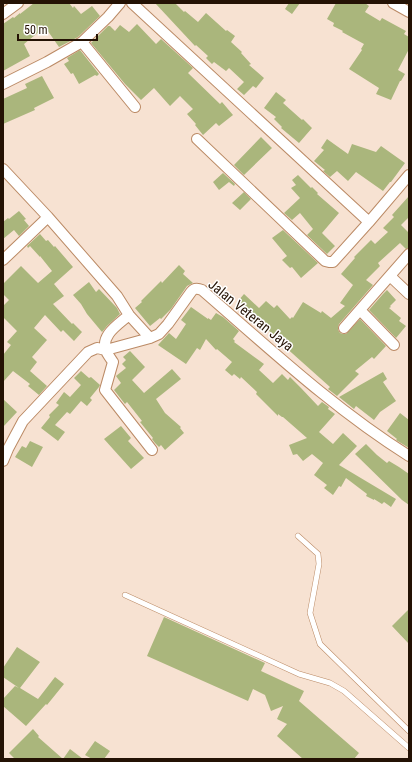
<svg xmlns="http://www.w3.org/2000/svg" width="412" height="762" viewBox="0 0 412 762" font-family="'Roboto Condensed',sans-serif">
<rect width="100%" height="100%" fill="#f7e2d2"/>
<path fill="#aab67c" d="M34,3H69L73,8L74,6L81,14L92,6L100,16L78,37L59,47L45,27L24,44L30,56L3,71V24L13,17L14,18L20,13V14Z
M155,3H175L184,12L185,11L198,22L206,13L226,31L227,30L235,36L231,42L242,52L241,53L251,64L249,65L264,78L256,88L253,86L244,95L237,89L244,82L229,68L226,71L214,62L212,64L206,58L208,56L196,45L195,46Z
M289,3H300L292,14L285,9Z
M336,3H365L369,6L365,12L380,21L382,18L406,31L404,34L409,37V49L398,70L405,74L401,81H400L391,100L376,94L379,88L349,69L362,50L361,49L364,44L342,32L343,31L333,26L334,23L327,19Z
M137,24L156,44L161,39L193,68L188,73L220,104L222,102L233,115L219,126L216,123L203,135L195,125L196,124L187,114L193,109L180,96L170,106L154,88L141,100L125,84L91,43L108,26H110L115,31L120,25L129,32Z
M80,50L99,74L97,76L95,75L79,84L73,73L71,74L64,64L69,61L67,58Z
M42,76L54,98L34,108L35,110L3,124V99L27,88L25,84Z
M276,92L286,100L283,103L302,120L303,119L312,128L299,143L281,128L282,127L274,119L276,117L264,108Z
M261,137L272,148L244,175L234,165Z
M327,139L348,154L352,144L376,152L381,146L405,163L391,182H390L383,191L356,172L348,181L337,171L330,177L323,171L325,170L314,161L324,150L321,148Z
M223,173L235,184L234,186L229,182L219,190L213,182Z
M298,175L311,188L312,187L318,193L317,194L339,213L322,233L335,246L327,254L307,235L313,229L300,213L292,220L284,213L300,198L291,188L296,185L292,180Z
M244,192L251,199L240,210L232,203Z
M409,196V217L401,225L409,233V248L406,249L400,243L378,263L380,266L366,280L373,285L339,324L338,327V330L340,333L343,334H346L360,319L386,346L374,359L372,357L355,371L359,374L337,396L328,389L330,387L274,337L276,336L261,325L238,301L244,294L259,308L266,301L274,308L277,305L290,319L292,317L293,318L303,302L321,313L322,311L331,318L345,306L340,303L353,285L341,274L355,258L354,257L371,240L375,244L388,232L383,228L394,217L392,215Z
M19,211L26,219L24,220L29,226L19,236L14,230L3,239V222L8,218L9,219Z
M283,230L318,263L301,278L292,267L290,268L282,260L287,256L272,238Z
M40,234L46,241L48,240L54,247L55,246L73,267L54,284L64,296L53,304L72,324L73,323L82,332L74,341L63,330L61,332L45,315L34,328L47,340L32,357L37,362L30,371L47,386L39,395L28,386L30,384L13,371L3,382V355L11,345L7,342L17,331L3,317V306L9,300L3,294V284L21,266L38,283L52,271L40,256V257L30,246L28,248L27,246Z
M179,265L185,271L183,274L193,283L187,286L171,309L161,319L160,318L150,326L135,308L142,302L141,301L161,281L162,283Z
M89,282L96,292L99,289L117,308L120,314L107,326L102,332L87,314L81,304L73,295Z
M387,290L396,300L390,306L391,307L389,308L401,318L399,321L406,326L396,338L369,310L383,294Z
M191,307L208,319V318L211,320L216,313L223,317L239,331L233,339L235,341L234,342L264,364L259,370L273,383L282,374L288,380L290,377L301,388L318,406L322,402L329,407L328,409L335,414L319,432L333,444L343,433L357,446L339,465L396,499L391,507L384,502L382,504L374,499V500L366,496L367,494L346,478L341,487L339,486L333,495L324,488L327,485L314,475L323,463L312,454L303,461L297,454L293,455L289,445L307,438L283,417H282L278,414V416L256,394L257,392L241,377L240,379L234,374L232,376L225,370L232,362L217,349L216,350L206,339L200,350L197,348L186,364L158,345L169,333L176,339L186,324L181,320Z
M130,351L145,367L132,380L144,393L172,369L181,379L156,399L165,413L181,427L180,428L184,433L165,450L161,445L159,447L155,443L152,439L153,438L140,422L142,421L127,402L125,404L114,390L121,383L116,376L126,368L122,364L126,360L123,357Z
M81,371L89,378L91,377L100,385L99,387L90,398L92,400L87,406L81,401L70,414L67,412L55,425L65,432L58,441L41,428L50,417L49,415L59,405L56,403L64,392L70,397L81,385L74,378Z
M383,372L387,379L383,382L396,401L380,412L374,420L356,406L354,409L339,397Z
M3,399L17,412L3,427Z
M400,413L409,420V448L396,440L397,439L387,431Z
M121,426L131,438L128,441L144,458L131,469L104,439Z
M30,441L43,447L32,467L15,457L22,446L26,448Z
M366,444L377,455L387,463L389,461L399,467L409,474V505L402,500L355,454Z
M409,609V644L392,626Z
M164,617L265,663L261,671L304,691L299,701L359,753L354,759H303L277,736L287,724L277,719L283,706L271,711L265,695L253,689L248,701L147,656Z
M17,647L40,662L20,688L38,699L55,677L64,684L47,705L46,704L26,726L3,706V699L15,686L19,688L3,677V668Z
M33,729L39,736L38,737L63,759L70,749L83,759H15L9,753Z
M95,741L110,751L104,759H92L85,755Z"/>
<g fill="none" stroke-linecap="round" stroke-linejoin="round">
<defs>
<path id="lane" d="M298,536L318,554L319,564L310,613L320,644L409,731
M125,595L299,674L330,683L344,691L409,748"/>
<path id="street" d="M132,3L369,222
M393,3L409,12
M3,14L18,3
M82,42L135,107
M3,84L47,62L82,42L108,17L120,3
M197,139L325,261L329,262H333L369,222L409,175
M3,169L48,217L117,296L129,315L150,338
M3,260L48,217
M390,276L409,294
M360,310L394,345
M129,315C119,324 100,335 106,351C108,355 111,359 113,362L105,390L152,450
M344,328L409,254
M3,461L8,449L23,421L88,352L97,348L106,350L150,338L159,334L168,324L191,292C194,288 197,288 202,290C269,348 334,409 409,456"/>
</defs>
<use href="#lane" stroke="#bb8a65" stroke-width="6"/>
<use href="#street" stroke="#bb8a65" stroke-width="12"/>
<use href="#lane" stroke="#fff" stroke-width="5"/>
<use href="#street" stroke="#fff" stroke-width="10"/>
</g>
<g text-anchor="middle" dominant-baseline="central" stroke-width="3" stroke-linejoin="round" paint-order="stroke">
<g font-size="14" fill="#241204" stroke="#fff">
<text transform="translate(251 315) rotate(39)">Jalan Veteran Jaya</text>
</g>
</g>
<rect width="412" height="762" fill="none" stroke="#241204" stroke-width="8"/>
<path d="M18 34v6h79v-6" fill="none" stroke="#241204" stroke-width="2"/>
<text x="24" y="34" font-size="12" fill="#241204" stroke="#ffffff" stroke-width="3" paint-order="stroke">50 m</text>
</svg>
